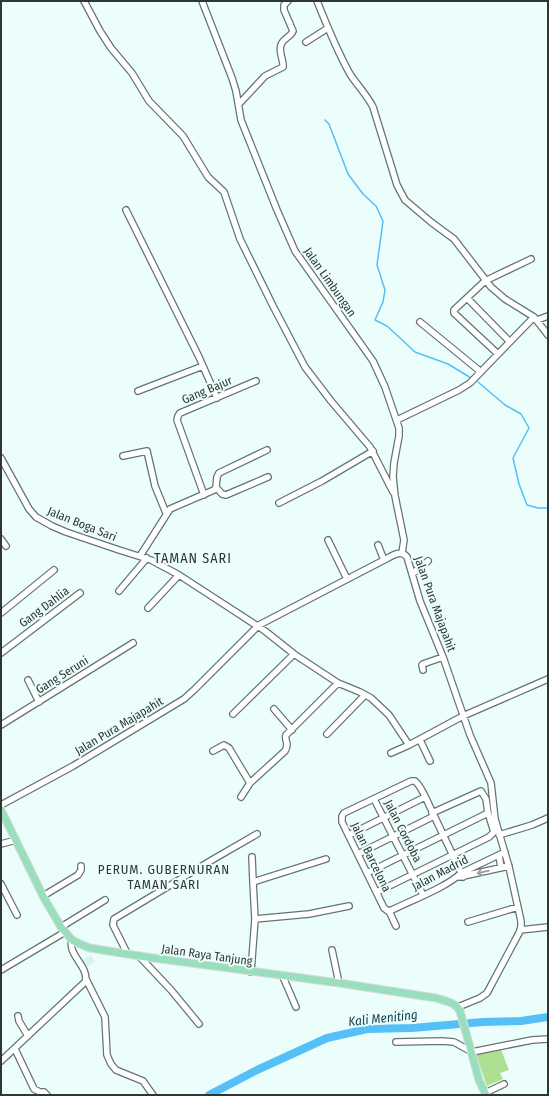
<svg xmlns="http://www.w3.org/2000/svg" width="549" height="1096" viewBox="0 0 549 1096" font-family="'Fira Sans Condensed',sans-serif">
<rect width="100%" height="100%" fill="#ecfefb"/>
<path fill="#d8f3ee" d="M91,955L95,962L83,969L79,962Z"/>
<path fill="#ade090" d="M501,1050L509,1070L500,1073L503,1079L487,1086L476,1055Z"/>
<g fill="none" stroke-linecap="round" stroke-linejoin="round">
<path stroke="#55bff8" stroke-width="1.5" d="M325,120L329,124L348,174L363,194L376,206L383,221L377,265L385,290L383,302L375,320L387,326L415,352L448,364L471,378
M478,382L505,405L521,414L529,428L513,458L519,484L527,505L538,508H548"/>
<path stroke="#55bff8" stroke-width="8" d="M209,1095L257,1070L327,1038L367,1029L412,1028L483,1022L521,1021L548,1017"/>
<defs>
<path id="minor" d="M84,1L100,31L111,48L132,73L149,101L183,136L208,177L224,192L240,239L273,306L305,367L331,401L370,447L393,492
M202,1L232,78L236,91L241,120L277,210L295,251L373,361L385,387L399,428V436L394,463L393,477L395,496L404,540L402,553
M317,1C327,26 337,51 350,74C357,85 367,95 373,107L397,185L405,200L431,222L454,239L491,287L505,299L534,317L548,335
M306,42L328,28
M239,104L265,76L283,67C284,60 278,52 281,45C283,38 291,37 293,31L284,10V5L288,1
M126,210L199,357L217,398
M467,298L510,342
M537,320L548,316
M420,322L481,372
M498,354L454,313V310L485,281L531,259
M138,391L203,366
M397,420L459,390L470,383L534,317
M123,456L147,451L155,486L166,513
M1,458L29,509L36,517L52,526L66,532L119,550L151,560L179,575L219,601L265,631L294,654L338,683L360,692L371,698L389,715L409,745
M216,487L222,494L226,495L268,477
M204,495L177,420L178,416L180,413L256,381
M279,503L322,481L373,451
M1,539L6,546
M328,540L347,579
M378,545L384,560
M140,556L170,509L214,490L216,487L217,477L219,473L267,450
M412,574L428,561
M119,591L147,558
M148,608L179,575
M1,613L54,570
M1,653L80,593
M423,670L422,665L423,664L443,657
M28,680L39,702
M274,709L292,730
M233,714L294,654
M1,725L133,643
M327,734L365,695
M420,740L430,761
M213,751L224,745L229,748L250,783
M391,753L409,745L463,716L548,679
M241,797L250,783L285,751C290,743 284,741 286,735L338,683
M374,799L423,895
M1,805L73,766L184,699L195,689L259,625L384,560C392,556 401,549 407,557L420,601L443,657L470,735L491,783L495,819L509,867L521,921V927L519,933L487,993L480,998L458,1007
M349,835L425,797
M499,835L532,825L548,818
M1,844L16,840
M358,854L434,816
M499,855L501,868
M252,857L253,882
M367,873L488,813
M459,877L509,866
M463,877C453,855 442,833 432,811C427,802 423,788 415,781H411L344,813L342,816V822L384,908L388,911L392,910C410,901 449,886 461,873L505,852
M1,884L17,915
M377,892L489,837L494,832L488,813L486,799L481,791L432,813
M43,896L78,875L81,870V866
M389,911L396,926
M255,919L309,914L349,906
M468,922L518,907
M61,927L105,900
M520,930L548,927
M332,950L339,983
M127,953L113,925L114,919L212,860L257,834
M139,956L171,990L199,1024
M1,970L65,932
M251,972L255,919L253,882L326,859
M283,977L296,1007
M86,979L105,1017L107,1055L111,1064L116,1070L143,1081L153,1095
M18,1016L19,1021L28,1036
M396,1042L442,1041L454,1042L472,1052L532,1040L548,1039
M15,1049L34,1089L40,1092H44L47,1095
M1,1061L85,982C90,967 67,955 72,940
M485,1093L504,1084"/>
<path id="major" d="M1,810L44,898L61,927L72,940L82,945L90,948L146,957L339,983L436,998C445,1001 455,1002 460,1011L479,1080L486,1095"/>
</defs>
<use href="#minor" stroke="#657472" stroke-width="8"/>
<use href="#major" stroke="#dadbdb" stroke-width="9"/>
<use href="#minor" stroke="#fff" stroke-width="5.5"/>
<use href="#major" stroke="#99dfbe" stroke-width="7"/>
</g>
<defs><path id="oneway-shaft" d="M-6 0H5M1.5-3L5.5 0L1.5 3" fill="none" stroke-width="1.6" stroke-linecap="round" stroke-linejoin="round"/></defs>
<use stroke="#979a9a" href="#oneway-shaft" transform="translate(483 872) rotate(167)"/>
<g text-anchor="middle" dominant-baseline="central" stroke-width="4" stroke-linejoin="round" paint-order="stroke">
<g font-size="12" fill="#2f3635" stroke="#ecfefb">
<text transform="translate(330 282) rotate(55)">Jalan Limbungan</text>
<text transform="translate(207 390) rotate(-23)">Gang Bajur</text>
<text transform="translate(82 524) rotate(22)">Jalan Boga Sari</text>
<text transform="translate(435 604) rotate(70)">Jalan Pura Majapahit</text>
<text transform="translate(44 607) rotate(-37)">Gang Dahlia</text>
<text transform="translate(62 675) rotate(-32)">Gang Seruni</text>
<text transform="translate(119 726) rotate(-31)">Jalan Pura Majapahit</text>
<text transform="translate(403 831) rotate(63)">Jalan Cordoba</text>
<text transform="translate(371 857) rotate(64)">Jalan Barcelona</text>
<text transform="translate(440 873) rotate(-28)">Jalan Madrid</text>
<text transform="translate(207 955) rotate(8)">Jalan Raya Tanjung</text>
</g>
<g font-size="13" letter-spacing="1" fill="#2f3635" stroke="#ecfefb">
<text x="164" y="869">PERUM. GUBERNURAN<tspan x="164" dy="15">TAMAN SARI</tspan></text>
</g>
<g font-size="13" font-style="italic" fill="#144158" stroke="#ecfefb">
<text transform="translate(383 1018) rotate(-6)">Kali Meniting</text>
</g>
<g font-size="14" letter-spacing="1" fill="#2f3635" stroke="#ecfefb">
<text x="193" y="558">TAMAN SARI</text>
</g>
</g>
<rect width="549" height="1096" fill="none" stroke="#2f3635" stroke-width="4"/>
</svg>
